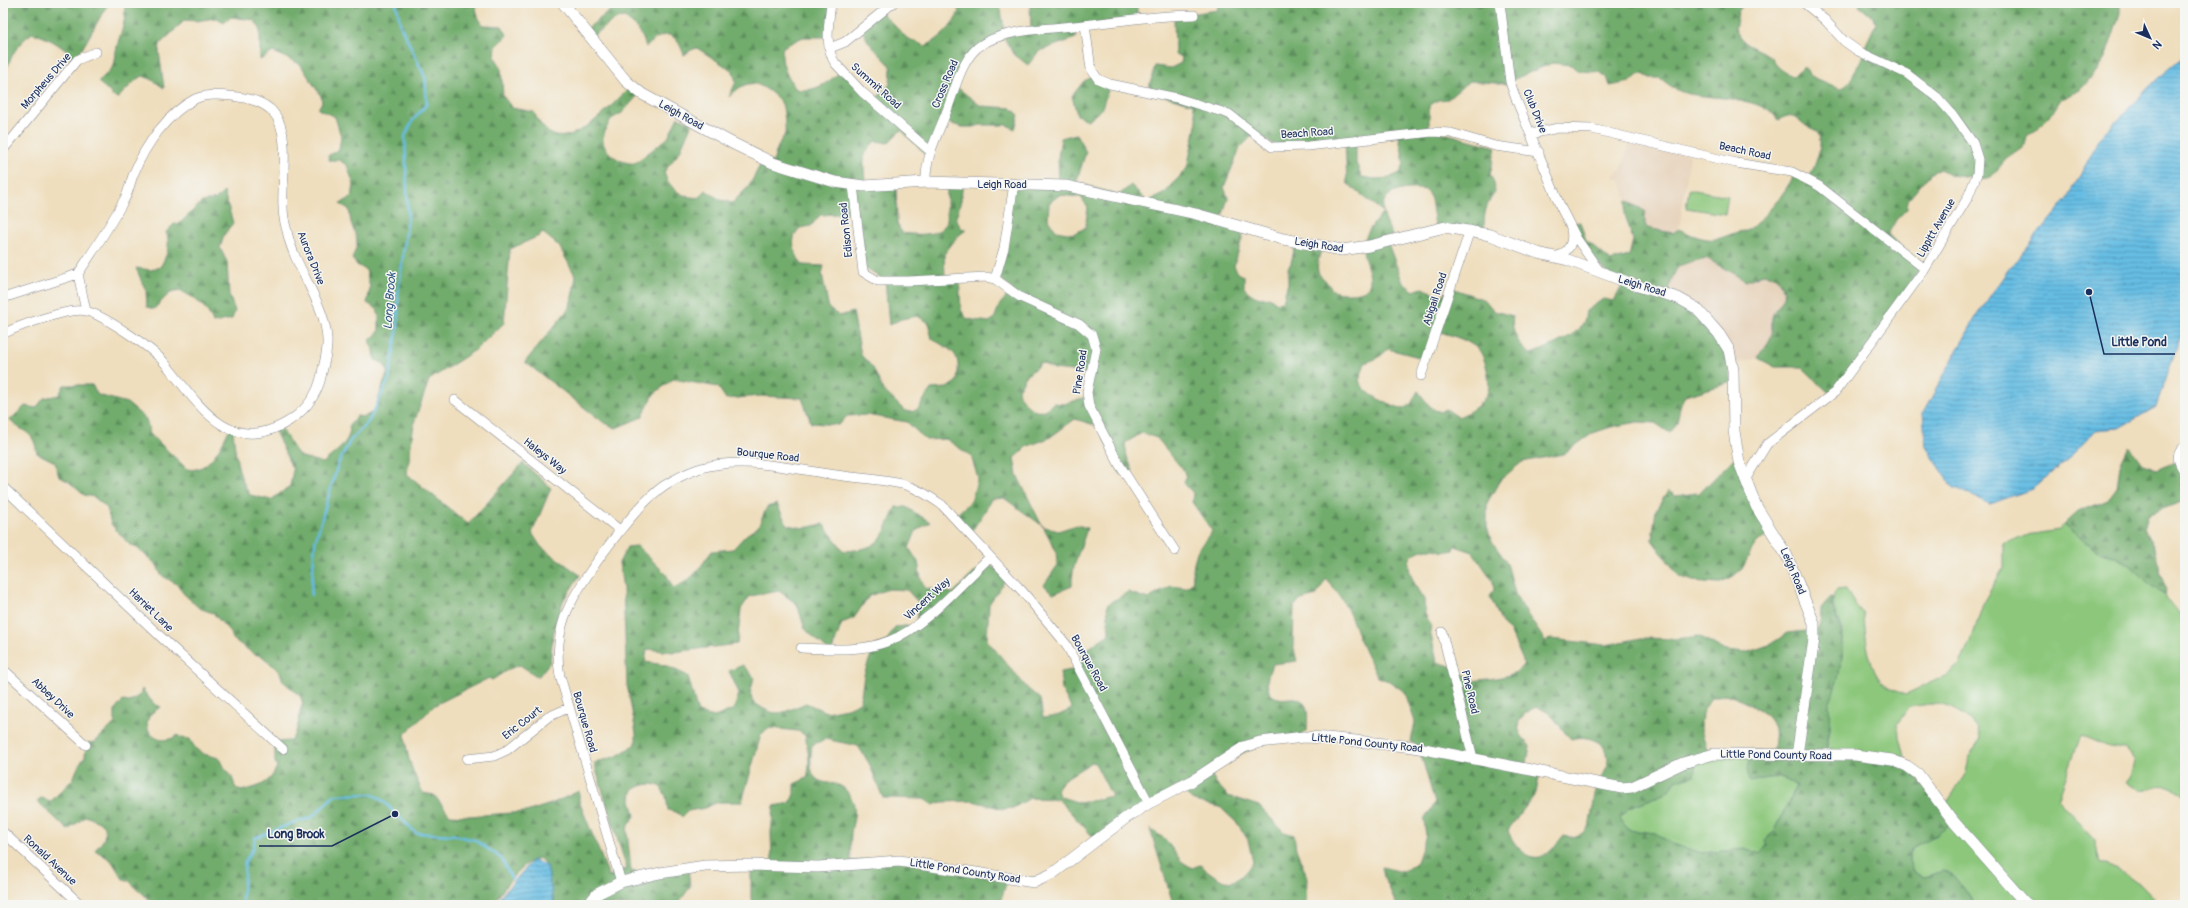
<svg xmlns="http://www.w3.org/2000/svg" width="2188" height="908" viewBox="0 0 2188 908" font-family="Pangolin,sans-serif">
<defs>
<pattern id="forest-firs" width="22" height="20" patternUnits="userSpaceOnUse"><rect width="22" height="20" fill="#71ac6c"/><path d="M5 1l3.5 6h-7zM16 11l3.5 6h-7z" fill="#5c8c5c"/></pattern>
<pattern id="water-rules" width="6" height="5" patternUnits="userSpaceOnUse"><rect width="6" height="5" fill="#66bde3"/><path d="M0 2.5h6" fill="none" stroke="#539abb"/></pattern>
</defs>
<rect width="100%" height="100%" fill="#f6f6f2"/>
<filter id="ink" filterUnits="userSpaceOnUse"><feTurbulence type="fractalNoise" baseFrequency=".025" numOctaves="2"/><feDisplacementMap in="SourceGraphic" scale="8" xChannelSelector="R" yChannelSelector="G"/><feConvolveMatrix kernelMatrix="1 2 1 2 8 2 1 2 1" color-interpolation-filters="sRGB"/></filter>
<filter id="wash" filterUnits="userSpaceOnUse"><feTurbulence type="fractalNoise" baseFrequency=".012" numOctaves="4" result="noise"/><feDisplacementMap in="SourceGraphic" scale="16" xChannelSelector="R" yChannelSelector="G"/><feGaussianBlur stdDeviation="0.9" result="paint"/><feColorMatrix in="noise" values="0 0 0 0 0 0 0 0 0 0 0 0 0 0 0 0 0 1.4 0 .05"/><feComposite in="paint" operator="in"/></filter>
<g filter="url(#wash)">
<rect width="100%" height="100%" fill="#efdebd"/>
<path fill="#e5d0b7" d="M1631,139L1690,155L1679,229L1673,233L1647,228L1627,201L1621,180L1613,176L1621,170Z
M1706,258L1746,281L1763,274L1775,276L1783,286L1785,297L1783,303L1773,316L1771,338L1758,358L1731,365L1668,290L1675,269L1682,264Z"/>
<path fill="#8cc77c" stroke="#547b6d" d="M1689,189L1728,196L1725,214L1686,208Z
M2064,525L2098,552L2115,556L2129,565L2154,588L2165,594C2169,604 2175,613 2185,615V795C2180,792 2174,787 2168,787C2148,784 2146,797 2126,782L2132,774L2135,762L2125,749L2109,747L2081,735L2058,799L2095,840L2100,863L2119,870L2142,885L2161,905H1973L1970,896L1943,871L1924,877L1914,872C1903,847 1917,844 1937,835L1943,808L1965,776L1970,755L1980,739C1980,721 1950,704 1934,704C1926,704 1917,706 1909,707L1897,724L1907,765L1826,752C1827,743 1830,735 1830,728C1831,719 1827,711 1829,703C1835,682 1842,662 1843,640C1844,623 1826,608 1836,590L1846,589L1855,605L1864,614C1865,634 1868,669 1883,683C1889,688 1899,691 1906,694L1947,675L1960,664L1972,638L1984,601L2004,567V547L2002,544L2026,535L2059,530Z
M1707,748L1708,750L1756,751L1750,782C1771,777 1779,774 1796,786L1775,831L1768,837L1767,845L1760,854L1747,849L1702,853L1672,844L1655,833L1628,830L1620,818L1630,807L1666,793L1676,781L1694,775L1697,756L1708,752Z"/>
<path fill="url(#forest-firs)" stroke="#466e65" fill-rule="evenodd" d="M3,3H111L106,7L82,49L71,63L70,54C59,44 47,37 32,33C20,42 13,51 8,66L3,68Z
M124,3H475L478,17L483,25L502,26L507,35L496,47L495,57L501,67L503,96L512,108L534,112C537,120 540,124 546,130C569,154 613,104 629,88L638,95L622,113L611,119C608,125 602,135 603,141C604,153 623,165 635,163L668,138L678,117L692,123L680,151L664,172C668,188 684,200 701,197L705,190L721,200L732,203L749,186L763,160L773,162C775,156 777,148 780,142C781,139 784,137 785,134C786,128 784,109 782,104C777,96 759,81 749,84C741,85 735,91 729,97L736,82L733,71L697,48L691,50L684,55C675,28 663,31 646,47C642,33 636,25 623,17L612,21L589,39L584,31L620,3H831L828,37H803L783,47C779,61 787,77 796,89C814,93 828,83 841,71L874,101L890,84L891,68L888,63L869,43L861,28L880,11L907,38L925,46C938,41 955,25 959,11L953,3H1000L1004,30L1002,34L1031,31L1030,3H1137V18L1074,27L1076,38L1039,51L1028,65L1015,55L1002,35L972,50L954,85L981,106L1011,108L1019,115L1015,129L1007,125H980L974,127H962L942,121L925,154L901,130L888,143L876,141C860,152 864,165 865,182L896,183L897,224L902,233C917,235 942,237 947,221V181H963L961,200L956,219L961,228L966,230C957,235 951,246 944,254L945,276L959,277L961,310L967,319L989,322L994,319L1000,304L1013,290L995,274L1004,240L1011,185L1059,182L1058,158L1061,138L1076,134L1086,152L1076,183L1119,195L1131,185L1147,202L1165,193L1187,168L1197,121L1193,104L1148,91L1155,66L1171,68L1181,63L1182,57L1175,54L1174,16L1218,10L1217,3H1744L1738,12L1735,29L1746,44L1772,57C1774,66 1785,73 1793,76L1805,67L1811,76L1840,89C1855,81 1855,66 1865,54L1863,51L1876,23L1873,17L1859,6L1860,3H2120V13L2106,56L2096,72L2080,90L2061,99L2049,118L2027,137L2025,145L2008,157L1991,177L1972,181L1971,178L1951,175L1940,169L1931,173L1908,200L1907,209L1896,220L1888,234L1921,268L1839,390L1828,392L1802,367H1775L1758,358C1761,350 1767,346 1770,339C1774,332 1770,321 1773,314C1784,296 1791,297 1775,276L1763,274L1746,281L1706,258C1677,266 1678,261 1668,290L1684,299L1720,337L1732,382L1685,396C1675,411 1683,418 1670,433L1655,423L1638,422L1611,427L1593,433L1563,454L1522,462L1500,480L1487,503V527L1491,540L1507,563L1516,597L1545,641L1551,639L1606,645L1641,638L1677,639L1699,636L1726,651L1745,653L1769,645L1788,633L1816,630L1820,624L1821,608L1831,597L1833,598V608L1843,638V652L1838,679L1829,705L1830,728L1827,740L1826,752L1907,765L1953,821C1948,826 1942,832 1936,835C1918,846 1902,845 1914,872L1924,877L1943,871C1958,878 1968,889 1973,905H1397L1384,877L1382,867L1403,872L1417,862L1426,836L1424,820L1435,803L1419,748L1411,742L1415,722L1405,692L1389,681L1377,677C1375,667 1369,662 1365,652C1351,621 1350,605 1326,579L1316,596L1301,600L1294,606L1293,645L1297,661L1273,664C1267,673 1262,694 1278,698C1286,700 1296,695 1302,701C1310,708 1307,722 1307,731L1298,737L1284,735L1208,768L1216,783L1228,796L1259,806L1284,832L1294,835L1296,849L1307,877L1306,905H1169L1172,900L1150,829L1165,839L1181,861L1192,868L1200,865C1225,884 1233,891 1253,862L1248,840L1238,824L1220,807L1194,801L1178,786L1096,840L1058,799L1030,798L1013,808L1003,809L973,801L942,802L933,805L924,799L883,798L869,763L858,746L825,739L812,745C804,802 837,770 849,795C851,798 854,802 854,806C856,814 852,825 851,833C850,842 851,852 851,861L897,859L1007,881L999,905H754L751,899V864L772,862L771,832L774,806L790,803L794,794V784L807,778C811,764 808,749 805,735L798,731L770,728L761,734L742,802H718L705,808L688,811L682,817L678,813L668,810L666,796L660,786C648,782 641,785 632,791L631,800L635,816L628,825L627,831L631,871L646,874L688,866L690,887L677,905H555L548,882L547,866L539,858C518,864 505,888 492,905H155L128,880L123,879L111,860L95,850C104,840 107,838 103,824L86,816L68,830L37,801L41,798L51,801L73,779L79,765L85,757L86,743L95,742L115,723V710L123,701L129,702L140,695L142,689L154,704L161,707C158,709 153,711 151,714C139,729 158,749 178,735L181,738L190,739C197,754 203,754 219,758C224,771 231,769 235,787L241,791C258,787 271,784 277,766L275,762V742L290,741C302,727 296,718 303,703L300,696L283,681L280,672L262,656L254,654L233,639L231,633L213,613L199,608L183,593L178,585L161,575L157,565L136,547L130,545L111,524L107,508L94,497L84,495L68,481L59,477L55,462L37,453C33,429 25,435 10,420L25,406L36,408L44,398L59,395L64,385H92L98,395L127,403L146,419L150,434L187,469C209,474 222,444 230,428L233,429C235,452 237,476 250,495L271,500L290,486L293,470L273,427L278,424L299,456L323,463C334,453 353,441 349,426L357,416L364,417L374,411L388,371L383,363L375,360L374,350L370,344V340L379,332V316L377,309L367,303L370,288L366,270L357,265L352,258C359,243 358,242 353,228C350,222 350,215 349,209L340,204L352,197L354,185L347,165L339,160H329L328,156L339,149L341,136L335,117L318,109L322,102L321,96L300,64L273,52L260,60V28L254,20L231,17L224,23L215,18L196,21L185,20L160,44L159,51L164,88L151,79L143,76L137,79L118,98L112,96L109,91L98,82C103,77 110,72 113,66C116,61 115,57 116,51C119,34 128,21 124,3ZM1552,63L1571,65L1578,71L1599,72L1607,77L1610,86L1630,82L1638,75L1643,74L1650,78H1660C1669,85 1678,92 1689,94C1715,99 1763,96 1778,120C1793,112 1794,116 1805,125C1808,128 1813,128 1816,131C1827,141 1813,169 1809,179L1794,175C1785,194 1764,218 1747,231C1733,231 1728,237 1716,239C1705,241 1688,234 1679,229L1673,233L1647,228L1645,224V211L1627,201L1625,214L1633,240L1629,256L1611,261L1586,240L1580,222L1573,223L1583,250L1622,286L1614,301L1603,299L1586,311C1585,315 1585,320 1583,324C1578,335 1542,351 1530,354C1519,346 1510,330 1513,316L1494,311L1485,300L1449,287L1443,296L1422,288L1414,291L1403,283L1387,241L1392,235C1389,228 1384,219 1383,211C1380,189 1410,187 1426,190L1431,199L1435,226L1484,231C1484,224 1484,215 1486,209C1492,192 1500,193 1490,174L1496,147L1429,129V106L1438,100L1448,99L1469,81L1509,84L1510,81ZM1255,133L1275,145L1345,141L1347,183L1383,212C1375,222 1365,233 1363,246C1361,264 1387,292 1350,293C1333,293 1334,292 1325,280C1324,278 1320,277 1319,274C1315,267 1320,254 1322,247L1296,242L1291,263L1288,268V283L1283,301L1277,303L1269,297C1258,300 1252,295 1244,288V276L1238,273L1234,266L1246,225L1222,217L1228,198L1224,187L1240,148ZM1399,136L1404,163L1401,172C1389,180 1377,180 1362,177L1356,163V141ZM1059,195L1081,197L1088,208L1085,228L1073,234L1056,231L1048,219L1049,203ZM852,213L863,267L885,280L889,325L901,319L917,316L928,322L932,339C955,352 961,353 957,381L947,388L931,389L918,409L912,412L905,411L883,390L873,368L861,355L853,312L840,316L829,309L822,274L824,266L802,265C795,254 788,239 800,228L811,226L820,215ZM542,232L559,246L576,277L570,307L525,362L603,422L616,428L642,417L654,394L673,379L718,387L726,399L760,396L802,398L811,423L839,425L847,416L867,415L907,422L926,440L946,439L971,456L978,478L971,501L953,518L969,535L985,511L991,499L1004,498L1043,526L1056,551L1057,566L1044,585L1053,594L1072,586C1071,565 1082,547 1087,528L1077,525L1058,531L1042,526L1017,475L1014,458L1026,447L1049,438L1075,419L1098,426L1121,475L1133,471L1127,457L1125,443L1142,433L1157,438L1184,471L1186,478L1184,483L1193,493L1192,502L1212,531C1209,539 1199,546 1197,552C1194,561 1192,572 1193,582L1186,588L1171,586L1148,599L1128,592L1107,605L1109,634L1085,650L1077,669L1060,672L1062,690L1072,709L1057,716L1043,718L1040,699L1028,689L987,640L989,604L1008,576L991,566L977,570L953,593L925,588L921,579L918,562L909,548L916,531L930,522L906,507H896C881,538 883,549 844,551L823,524L804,528L787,525L777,504L767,507L758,527L746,535L733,549L712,551C700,567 693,581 673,588L666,574L637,546L627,547L619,563L623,588L627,685L636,733V744L617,756L594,763L627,869L609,876L579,801V791L551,804L526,812L469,816L450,815L434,795L423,793C413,773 406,756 405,734L435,705L489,678L492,680L509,669L520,665L538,677L550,662L553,635L563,601L580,575L541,547L532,533L551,488L523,463L468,524L407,474L414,423L429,380L475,350L504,323L510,249L539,236ZM1434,330C1449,335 1464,338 1477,348C1485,354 1491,381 1488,391C1485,403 1469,413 1458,417L1446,409L1441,412L1432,409L1418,391L1411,404L1403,409C1387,403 1367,397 1359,381L1365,363L1378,358L1388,349L1423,358ZM1041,363L1055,369L1088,373L1087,397L1064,404L1053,403C1043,413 1037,415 1026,404C1022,399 1019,397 1018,390L1026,376ZM1455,546L1473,552L1493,581L1494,590L1490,597L1503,625L1510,631L1524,663C1517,679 1489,678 1473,681L1454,667L1437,662L1430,631L1431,625L1425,614L1424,599C1418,593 1407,570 1409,562C1411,549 1433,546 1443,552L1454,550L1453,547ZM888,589L907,590L918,602L916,625L895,627L886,642L874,646L864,675L860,702L847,708L826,712L806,703C780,714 776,719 752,701L751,690L754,677L743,665L729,671L739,693L734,709L715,717L698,713L688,676L665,665L645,662L647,649L674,652L737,644L741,609L750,596L779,591L797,604L805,629L831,653L842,623L854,618L869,596ZM1725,694C1740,699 1767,709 1773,726C1776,732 1773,743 1773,751L1751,752L1747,769L1750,782C1771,777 1779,774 1796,786L1775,831L1765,841L1767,846L1760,854L1747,849L1702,853L1672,844L1655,833L1628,830L1620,818L1630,807L1666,793L1676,781L1694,775L1697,756L1708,752L1701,730L1702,713L1711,698ZM1536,707C1554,711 1559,728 1571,739C1586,734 1608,741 1608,760C1607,772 1598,783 1595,794C1594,801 1591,820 1589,825C1584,835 1573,839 1563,836C1558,842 1551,853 1543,856C1528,863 1511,842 1508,830L1536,793L1540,772L1526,768L1530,746C1514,729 1513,719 1536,707ZM1092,762L1095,763L1112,796L1080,803L1061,797L1057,791L1063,780Z
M1095,76L1110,85L1101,110L1088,120L1077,115L1072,96L1084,81Z
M224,192L233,223L224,235L220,248L227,262L229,295L235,311L232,319L213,323C208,306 194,298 180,290L171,292L154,309L147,307L146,291L136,268L151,270L160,267C167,257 171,243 166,232L174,224L180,223L202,202L216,199Z
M2129,446L2143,465L2157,470L2178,461L2185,472V499C2173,507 2161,508 2148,515L2144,528L2154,548L2160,574L2167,590L2165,594L2154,588L2129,565L2115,556L2098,552L2064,525L2078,512L2108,500L2117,488L2120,465Z
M1736,456L1773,534L1756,542L1742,569L1732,577L1718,583L1693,581L1679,576L1652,540L1656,510L1668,491L1676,496L1696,493L1698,495Z"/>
<path fill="url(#water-rules)" stroke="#4076a0" d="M2185,56V324L2156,407L2119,428L2096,430L2068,459L2032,489L1990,504L1953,487L1926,447L1923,413L1977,315L2008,270L2068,198L2100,138L2156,80Z
M533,860L547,866L554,905H493Z"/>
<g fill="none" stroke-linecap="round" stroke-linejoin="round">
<path stroke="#66bde3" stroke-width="2.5" d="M311,595L315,542L338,464L350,441L369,421L389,379L398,326V294L408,217L405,136L413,120L427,104L425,77L401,27L396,3
M150,905L164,902L170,905
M242,905L245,861L253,849L255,838L295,822L311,818L335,795L372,794L382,800L416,833L454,835L475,840L501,858L512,879"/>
</g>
</g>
<g filter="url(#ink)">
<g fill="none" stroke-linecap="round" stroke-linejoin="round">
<defs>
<path id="minor" d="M831,3C829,22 824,46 835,63L862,92L930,151
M1500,3L1510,82L1516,99L1561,208L1577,239L1600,272
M1085,25L1091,69L1098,79L1110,84L1177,98L1229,114L1272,147L1308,146L1432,132L1451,133L1495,146L1539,152
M830,48L845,42L893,3
M1531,134L1558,128L1592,129L1736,163L1792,172L1819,186L1925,269
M3,150L77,60L96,52
M926,182C925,158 937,136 946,113C954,93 960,63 977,48C1001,28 1053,29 1083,25C1120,21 1157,15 1194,15
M853,185L863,272L878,281H909L986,277L995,279L1020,297L1079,324L1092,335L1096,349L1087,392L1089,406L1119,464L1175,551
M1556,257C1568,252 1574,244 1571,230
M995,279L1004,248L1014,184
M3,298L78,274
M3,334C18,326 71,307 86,311C105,316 150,347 163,361C195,398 224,455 282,425C303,414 318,396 322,373C324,363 328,350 327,340C326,303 294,268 287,231C285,224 283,215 283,207C281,181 292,133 273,112C265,103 250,98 238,97C225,95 207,93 195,99C168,113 145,145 134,173C130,182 129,192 124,200C110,226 94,250 78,274L86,311
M1421,376L1470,230
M455,400L621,531
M2185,446C2174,455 2178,462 2185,473
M1745,480L1767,444L1835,392L1925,269L1968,197L1977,174L1978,159L1973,143L1953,115L1937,97L1907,74L1858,51L1844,41L1825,20L1804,3
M3,487L162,638L283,749
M1442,632L1473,758
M801,648C830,649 862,652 889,641C924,628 962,583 990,557
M3,669L86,745
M467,759L494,756L507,750L548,717L568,708
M3,832L81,905
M621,882L560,676C556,656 559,630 567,611C582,578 636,504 665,485C675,479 687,473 698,469C741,455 792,469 836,475C857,478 880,479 902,484C917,488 929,496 942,505L1023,592L1066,644L1149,803"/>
<path id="tertiary" d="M563,3L626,81L642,94L732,143L773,163L835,182L864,186L926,182L1067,186L1196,214L1283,239L1342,250L1369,246L1445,227L1490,235L1538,253L1568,260L1638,286L1678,298L1696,308L1705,318L1719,334L1729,350L1733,370L1734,431L1739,462L1756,506L1787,556L1814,623V639L1797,755
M588,905L597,894L621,882L660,873L705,866L751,865L818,867L899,861L1034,882L1052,874L1127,817L1149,803L1192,781L1244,747L1260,742L1304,737L1327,738L1414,747L1622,788L1632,787L1683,763L1714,754L1855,755L1892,760L1907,766L1918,774L1954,822L2027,905"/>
</defs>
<use href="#minor" stroke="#85868e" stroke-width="10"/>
<use href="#tertiary" stroke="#85868e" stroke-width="12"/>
<use href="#minor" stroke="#fff" stroke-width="9"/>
<use href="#tertiary" stroke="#fff" stroke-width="11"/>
</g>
</g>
<g text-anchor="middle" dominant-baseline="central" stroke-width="3" stroke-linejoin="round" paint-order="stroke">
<g font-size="11" fill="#1b2f5e" stroke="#f6f6f2">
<text transform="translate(46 81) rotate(-49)">Morpheus Drive</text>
<text transform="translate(945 84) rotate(-67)">Cross Road</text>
<text transform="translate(876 86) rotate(42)">Summit Road</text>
<text transform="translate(1535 111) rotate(68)">Club Drive</text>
<text transform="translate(681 115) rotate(29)">Leigh Road</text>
<text transform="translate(1307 133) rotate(-4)">Beach Road</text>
<text transform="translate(1745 151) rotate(12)">Beach Road</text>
<text x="1002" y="184">Leigh Road</text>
<text transform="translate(1936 228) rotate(-60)">Lippitt Avenue</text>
<text transform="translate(846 230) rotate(-96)">Edison Road</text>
<text transform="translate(1319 245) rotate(9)">Leigh Road</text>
<text transform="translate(311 258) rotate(68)">Aurora Drive</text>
<text transform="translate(1642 286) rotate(17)">Leigh Road</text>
<text transform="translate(1435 299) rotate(-72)">Abigail Road</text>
<text transform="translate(1080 372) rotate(-81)">Pine Road</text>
<text transform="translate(768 455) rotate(6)">Bourque Road</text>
<text transform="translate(545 456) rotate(38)">Haleys Way</text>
<text transform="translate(1793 571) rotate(67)">Leigh Road</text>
<text transform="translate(927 599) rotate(-42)">Vincent Way</text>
<text transform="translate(151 610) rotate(44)">Harriet Lane</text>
<text transform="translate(1089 663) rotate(61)">Bourque Road</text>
<text transform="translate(1470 692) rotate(77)">Pine Road</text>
<text transform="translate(53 698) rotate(43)">Abbey Drive</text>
<text transform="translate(585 722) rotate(74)">Bourque Road</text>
<text transform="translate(522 723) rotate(-38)">Eric Court</text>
<text transform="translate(1367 743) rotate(6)">Little Pond County Road</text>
<text transform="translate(1776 755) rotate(1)">Little Pond County Road</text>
<text transform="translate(50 860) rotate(43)">Ronald Avenue</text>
<text transform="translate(965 871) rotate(9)">Little Pond County Road</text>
</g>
<g font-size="12" font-style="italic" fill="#325a86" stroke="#f6f6f2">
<text transform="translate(390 301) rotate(-86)">Long Brook</text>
</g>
</g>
<path fill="none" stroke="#1b2f5e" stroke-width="1.5" d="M2089 292L2104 354H2175M395 814L332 846H259"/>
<g fill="#1b2f5e" stroke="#f6f6f2" stroke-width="1.5">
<circle cx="2089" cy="292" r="4"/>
<circle cx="395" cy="814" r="4"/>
</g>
<g font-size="12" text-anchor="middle" font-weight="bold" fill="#1b2f5e" stroke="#f6f6f2" stroke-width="3" stroke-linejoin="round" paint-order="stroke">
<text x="2139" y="346">Little Pond</text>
<text x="296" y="838">Long Brook</text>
</g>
<rect width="2188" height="908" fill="none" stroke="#f6f6f2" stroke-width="16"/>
<g transform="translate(2150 38) rotate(134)" stroke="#f6f6f2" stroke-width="3" paint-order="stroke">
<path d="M0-3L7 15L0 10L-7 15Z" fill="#1b2f5e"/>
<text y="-6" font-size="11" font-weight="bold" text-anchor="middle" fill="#1b2f5e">N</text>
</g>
</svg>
